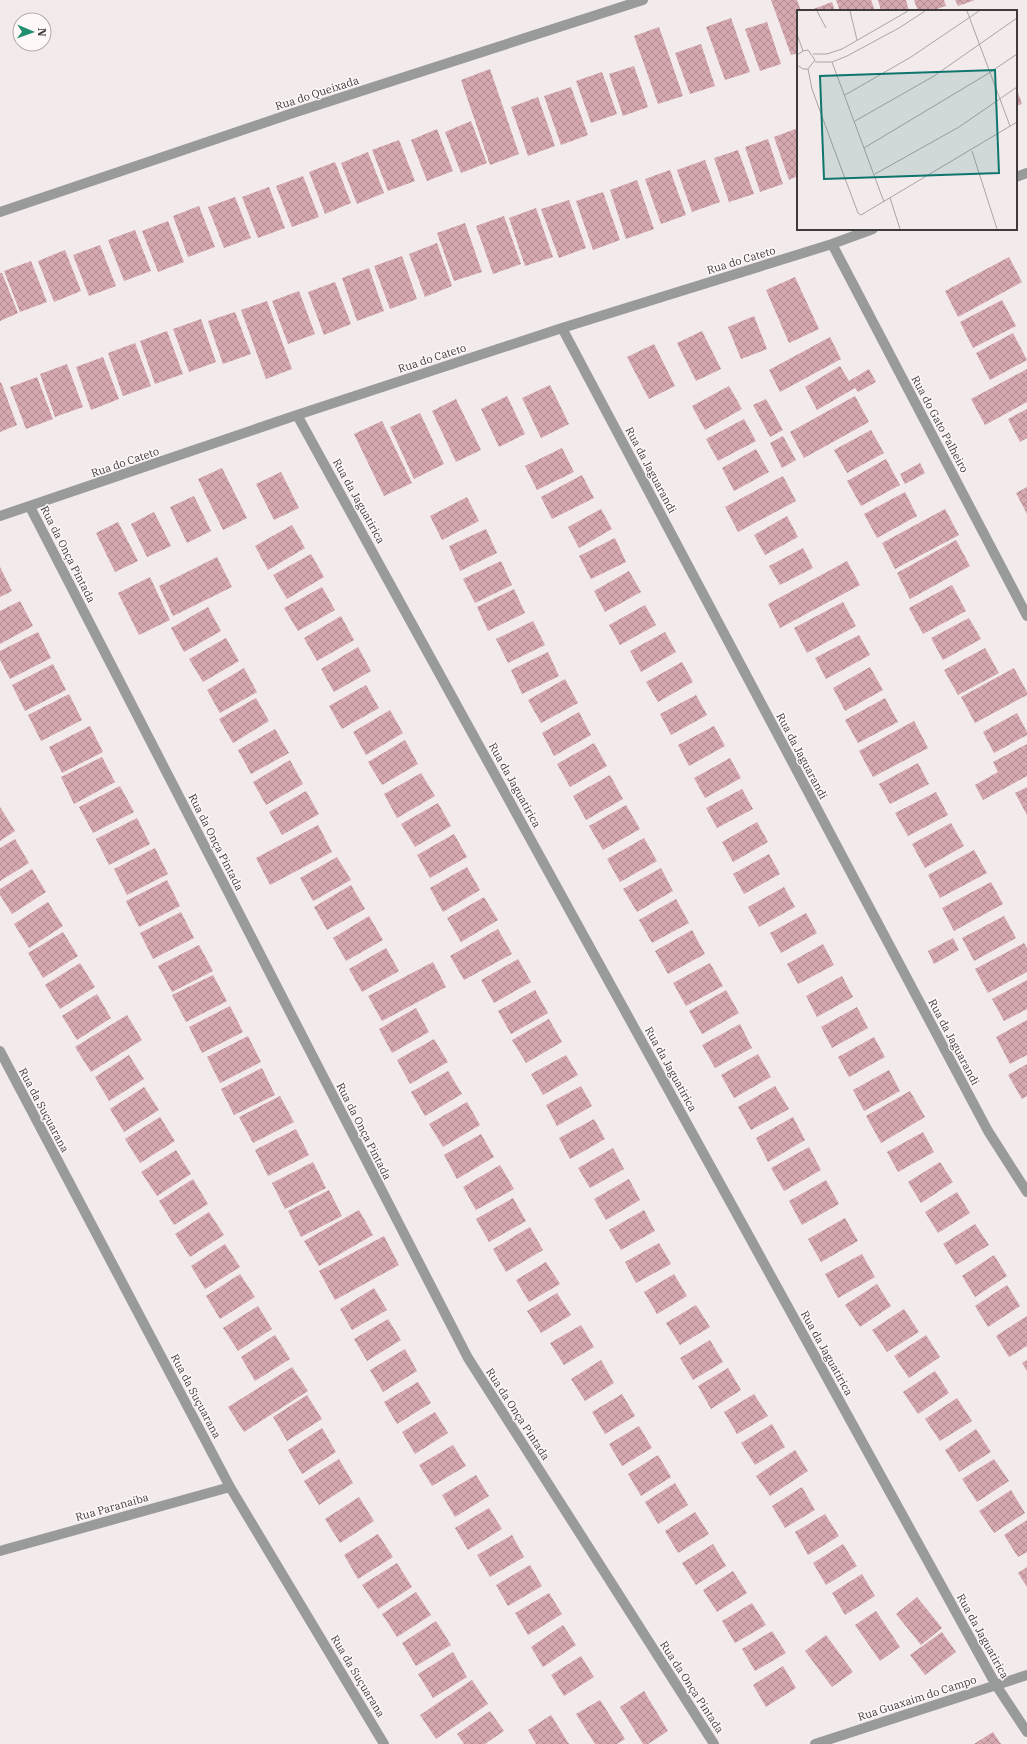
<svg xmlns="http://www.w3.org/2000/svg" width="1027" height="1744" viewBox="0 0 1027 1744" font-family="'IBM Plex Serif',serif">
<defs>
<pattern id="building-cross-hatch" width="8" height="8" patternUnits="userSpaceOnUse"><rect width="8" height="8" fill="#d6a8b0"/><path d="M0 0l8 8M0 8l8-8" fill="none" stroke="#af8a90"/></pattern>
</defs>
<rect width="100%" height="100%" fill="#f3eaeb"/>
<path fill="url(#building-cross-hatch)" d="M771,0H797L801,11H798V53L791,55Z
M836,0H871L875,11H840Z
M878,0H906L909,11H881Z
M914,0H944L946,6L931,11H918Z
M955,0H975L958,6Z
M832,2L835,11H808Z
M731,18L750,72L725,80L706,27Z
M767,22L781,64L760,71L745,29Z
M659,27L683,96L658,104L634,36Z
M701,44L715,86L690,94L675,53Z
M634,66L648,107L623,116L609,74Z
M490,69L519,154L490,165L461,80Z
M602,72L617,114L591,123L576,81Z
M571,87L588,135L561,145L544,96Z
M1016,87L1022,104L1016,106Z
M538,97L555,146L528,156L511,107Z
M471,121L487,163L461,173L445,132Z
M798,128V176L789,180L774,137Z
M437,129L453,171L427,181L411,140Z
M768,139L783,184L760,192L745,147Z
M399,140L415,181L388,191L372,150Z
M738,150L754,194L729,202L714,158Z
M368,152L384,193L357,204L341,163Z
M705,160L720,202L692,212L677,170Z
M335,162L351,203L325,214L309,172Z
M670,170L686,215L661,224L645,179Z
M303,176L319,217L292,227L276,186Z
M637,180L654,229L626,239L610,190Z
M269,187L285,228L258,238L242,197Z
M603,192L620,240L593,250L576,201Z
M235,197L251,238L224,248L208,207Z
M569,200L586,248L559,258L541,209Z
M199,206L215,247L188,257L173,216Z
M536,208L553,257L525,266L509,218Z
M504,216L521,264L493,274L476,226Z
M168,221L184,262L158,272L142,231Z
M465,223L482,272L454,281L437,233Z
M135,230L151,271L124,281L108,240Z
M437,243L452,286L425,297L409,254Z
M100,245L116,286L89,296L73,255Z
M65,250L81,291L54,302L38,261Z
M402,256L417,299L390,309L374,266Z
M1009,257L1022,282L958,317L945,291Z
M31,261L47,302L20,312L4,271Z
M369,268L384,311L357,321L342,278Z
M0,273H2L18,313L0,321Z
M795,277L819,329L789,343L766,290Z
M335,282L351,324L324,335L308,292Z
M299,291L315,334L288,344L272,301Z
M1002,300L1016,326L973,348L960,322Z
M267,301L292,369L266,379L241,310Z
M235,312L251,354L223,364L208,321Z
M754,316L767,349L741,359L728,327Z
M201,319L216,362L189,372L173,329Z
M167,331L183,374L155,384L140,341Z
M702,331L721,369L696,381L677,343Z
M1013,333L1027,360L990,380L976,353Z
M830,337L841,359L780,392L769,370Z
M135,343L151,386L123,396L108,353Z
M654,344L675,386L649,399L627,357Z
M103,357L119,399L91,410L76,367Z
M67,364L83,407L55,417L40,374Z
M840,366L849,381L869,369L876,382L858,392L855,388L817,410L805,387Z
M1027,369V402L985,425L971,399Z
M37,377L53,419L26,429L10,387Z
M1,382L17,425L0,432V383Z
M550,385L569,424L541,438L522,398Z
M729,386L742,409L705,430L692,406Z
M507,396L525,434L499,447L481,409Z
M855,396L869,422L804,458L790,432Z
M456,399L481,450L456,462L432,411Z
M766,399L783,430L770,437L753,405Z
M1027,409V438L1020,442L1008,419Z
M420,413L444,464L414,479L390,427Z
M744,419L756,441L718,461L706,439Z
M382,421L412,483L384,496L354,434Z
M871,430L884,453L847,473L834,450Z
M783,436L796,460L782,468L770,443Z
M562,448L574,472L537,490L525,466Z
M756,449L769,472L734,491L722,468Z
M886,459L900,485L861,506L847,481Z
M920,463L925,473L905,484L900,474Z
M222,468L247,518L223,530L198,479Z
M281,472L299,508L274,520L256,484Z
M582,475L594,498L552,519L541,497Z
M783,476L796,501L738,532L725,507Z
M1027,487V514L1016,493Z
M905,492L917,516L877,538L864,514Z
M194,496L211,531L187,543L170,507Z
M467,497L479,521L442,540L430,516Z
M601,509L612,529L579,548L568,527Z
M945,509L959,535L895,569L882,543Z
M154,512L171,546L147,557L131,524Z
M787,516L798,537L765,555L754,535Z
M118,522L138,561L115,572L96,533Z
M292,525L305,548L268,570L255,546Z
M486,529L497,553L460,571L449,546Z
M615,538L626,562L591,579L579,556Z
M956,540L970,566L910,599L897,573Z
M803,548L813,568L780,585L769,566Z
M311,554L324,577L287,599L273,575Z
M217,557L232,587L173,616L159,586Z
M501,561L512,585L475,603L463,579Z
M847,561L860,585L780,628L768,604Z
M0,567L12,591L0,597Z
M629,571L641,592L605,612L594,591Z
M150,577L170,620L139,635L118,593Z
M952,585L966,611L923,634L909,608Z
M322,587L335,610L298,631L284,608Z
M514,589L525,613L488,631L477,607Z
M20,601L33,626L0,644V611Z
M843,602L856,626L807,653L794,628Z
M645,605L656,625L620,645L609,625Z
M208,607L221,631L184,652L171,628Z
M341,616L354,640L317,661L304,638Z
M969,618L981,639L943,660L931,638Z
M533,621L545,645L508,663L496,639Z
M38,632L51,658L10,679L0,660V651Z
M665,632L676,652L641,672L630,651Z
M859,635L870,655L826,679L815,658Z
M226,638L239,661L203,682L189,659Z
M358,647L371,671L334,692L321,669Z
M985,648L999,673L958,695L944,670Z
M548,652L559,676L522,694L511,670Z
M682,662L693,682L658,702L646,682Z
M53,664L66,690L25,711L12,685Z
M870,667L883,690L845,711L833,688Z
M244,668L257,692L220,713L207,690Z
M1014,668L1027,692V695L975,723L961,697Z
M565,679L578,703L541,723L528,700Z
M366,685L379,708L342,729L329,706Z
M69,694L82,720L41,741L28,715Z
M696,695L707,715L671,735L660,714Z
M256,698L269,721L233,743L219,719Z
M885,698L898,722L858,743L845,720Z
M390,710L403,733L366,755L353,732Z
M579,712L591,735L554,756L542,733Z
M1017,713L1027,732V735L994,753L983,732Z
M914,721L928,748L873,777L859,751Z
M90,726L103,752L62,773L49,747Z
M714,726L725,746L689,766L678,745Z
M275,729L289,753L251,774L238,750Z
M405,740L418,764L382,785L368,762Z
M594,743L607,766L570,787L557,764Z
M1027,744V776L983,800L975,785L998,772L993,762Z
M102,757L115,782L74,804L61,777Z
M730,758L741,778L705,798L694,778Z
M290,760L303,784L266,805L253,782Z
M918,763L929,784L890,804L879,784Z
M421,773L435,796L397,818L384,794Z
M610,775L623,799L586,820L573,796Z
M120,786L134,812L93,833L79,807Z
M1027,787V815L1015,793Z
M742,789L753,809L717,828L706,808Z
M306,791L319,814L282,835L269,812Z
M936,792L948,815L908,836L895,813Z
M438,803L451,826L415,847L401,824Z
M626,805L640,829L603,850L589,826Z
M0,807L15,831L0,841Z
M137,818L150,844L109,865L96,839Z
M757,822L768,842L733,862L722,842Z
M951,823L964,846L925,868L912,844Z
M318,825L332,852L270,885L256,858Z
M454,834L467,857L430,878L417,855Z
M644,838L657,861L620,882L607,859Z
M15,839L29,863L0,881V848Z
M155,848L168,874L127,895L114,869Z
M974,850L987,873L940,898L928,875Z
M769,854L780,874L744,894L733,874Z
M337,857L351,880L313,901L300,878Z
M467,867L480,890L443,912L430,888Z
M661,868L673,891L637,912L623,889Z
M32,869L46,892L12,914L0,895V889Z
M167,880L180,906L139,927L126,901Z
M991,882L1003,904L954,931L942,908Z
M351,885L365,909L327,930L314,907Z
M784,887L795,907L759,927L748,907Z
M484,897L498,920L461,942L447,918Z
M676,899L689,923L652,943L639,920Z
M48,902L63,926L29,948L14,924Z
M181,912L194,938L153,959L140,933Z
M806,913L817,933L781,953L770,933Z
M369,916L383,940L346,961L333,938Z
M1004,916L1016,938L974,961L962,938Z
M498,929L512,954L464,980L450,956Z
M692,930L705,954L668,974L655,951Z
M63,932L78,956L43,978L28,953Z
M953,938L959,950L934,964L928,951Z
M1024,943L1027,948V972L988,993L975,969Z
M823,944L834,965L798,984L787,964Z
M199,945L213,971L172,992L158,966Z
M386,948L399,971L362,992L349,969Z
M518,959L531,982L494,1003L481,980Z
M433,962L446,987L382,1021L368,996Z
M80,963L95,987L60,1009L45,985Z
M710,963L723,986L686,1006L673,983Z
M213,975L227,1001L186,1022L172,995Z
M842,976L853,997L817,1017L806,996Z
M1027,980V1009L1004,1021L992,999Z
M535,990L548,1013L511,1034L498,1011Z
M726,990L739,1013L702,1034L689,1011Z
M97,994L111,1018L77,1040L62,1016Z
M230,1006L243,1032L202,1053L189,1027Z
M857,1007L868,1028L832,1048L821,1027Z
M416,1008L429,1032L392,1053L379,1029Z
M127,1015L142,1040L91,1072L75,1047Z
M549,1019L562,1042L526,1063L512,1040Z
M1027,1020V1055L1010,1064L996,1037Z
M740,1024L752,1048L715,1068L702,1045Z
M248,1036L261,1062L220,1083L207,1057Z
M874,1037L885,1057L849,1077L838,1057Z
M434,1039L448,1062L410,1084L397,1060Z
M758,1054L771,1077L734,1098L721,1075Z
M129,1055L144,1079L109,1101L95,1077Z
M566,1055L578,1075L543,1095L531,1074Z
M1027,1064V1096L1022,1099L1008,1075Z
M262,1068L275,1095L234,1115L221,1089Z
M889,1070L900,1091L864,1111L853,1090Z
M448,1071L462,1094L425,1116L411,1092Z
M581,1086L592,1106L557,1126L546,1105Z
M775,1086L789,1109L751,1130L738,1107Z
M144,1087L159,1110L124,1132L110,1109Z
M910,1091L925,1117L881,1143L866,1116Z
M280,1096L294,1122L253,1143L239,1117Z
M467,1102L480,1125L443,1147L429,1124Z
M160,1117L175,1141L140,1163L125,1139Z
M793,1117L805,1140L768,1162L756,1138Z
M594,1119L605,1139L570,1159L559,1138Z
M296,1129L309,1155L268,1176L255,1150Z
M923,1132L934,1152L898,1172L887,1152Z
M481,1134L494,1157L457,1179L444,1155Z
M809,1147L821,1170L784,1191L771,1168Z
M613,1148L624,1169L590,1188L578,1168Z
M176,1150L191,1174L157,1196L141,1172Z
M313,1162L326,1188L285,1209L272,1183Z
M940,1162L953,1182L921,1203L908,1182Z
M500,1165L514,1189L476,1210L463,1187Z
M193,1179L208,1204L174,1225L159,1201Z
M629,1179L640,1200L606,1220L594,1199Z
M826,1180L839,1204L802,1225L789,1201Z
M329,1190L342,1216L301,1237L288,1211Z
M957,1192L970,1213L938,1233L925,1212Z
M513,1198L526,1221L489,1242L476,1219Z
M359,1210L373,1235L319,1266L304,1241Z
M644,1210L655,1231L621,1250L609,1230Z
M209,1212L224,1235L190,1257L175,1234Z
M845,1218L858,1241L821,1262L808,1239Z
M975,1224L989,1245L956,1265L943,1244Z
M530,1227L543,1250L506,1272L493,1249Z
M384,1236L399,1265L335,1300L319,1271Z
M659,1243L671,1264L636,1283L625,1262Z
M225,1244L240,1267L205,1289L191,1266Z
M862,1254L875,1277L838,1298L825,1274Z
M994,1255L1007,1276L975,1297L962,1276Z
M546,1262L560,1284L529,1302L516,1280Z
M240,1274L255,1297L220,1319L206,1296Z
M674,1274L687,1296L657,1314L644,1292Z
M877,1284L891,1306L860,1327L845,1305Z
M1007,1285L1020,1306L988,1327L975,1306Z
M374,1288L387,1310L352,1330L340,1309Z
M557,1293L571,1315L541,1333L527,1311Z
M696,1305L710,1327L680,1345L666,1323Z
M258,1306L272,1329L238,1351L223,1328Z
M904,1309L919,1332L887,1352L872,1330Z
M1027,1316V1346L1009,1357L996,1336Z
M388,1319L401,1340L367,1361L354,1339Z
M581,1325L594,1347L564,1365L550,1343Z
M275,1335L290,1359L255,1381L241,1357Z
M926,1335L940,1357L909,1378L894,1356Z
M710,1340L723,1362L693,1380L680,1358Z
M405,1349L417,1371L383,1392L370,1370Z
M601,1360L614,1383L585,1401L571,1379Z
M1027,1360V1371L1022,1363Z
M292,1367L308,1391L244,1432L228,1407Z
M728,1368L741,1390L711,1409L698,1386Z
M935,1371L949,1393L918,1414L903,1392Z
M418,1382L431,1403L397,1424L384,1402Z
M622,1394L635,1416L605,1434L592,1412Z
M754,1394L768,1416L737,1434L724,1412Z
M307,1395L322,1419L287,1441L273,1417Z
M957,1398L972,1421L940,1441L925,1419Z
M435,1412L448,1433L415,1454L402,1432Z
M772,1424L785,1447L755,1465L741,1443Z
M639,1426L652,1448L622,1466L609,1444Z
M322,1428L336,1452L302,1474L288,1450Z
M976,1429L991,1452L959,1472L945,1450Z
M453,1445L466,1466L432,1486L419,1465Z
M795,1450L808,1471L770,1496L756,1476Z
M658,1455L671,1477L641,1496L628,1474Z
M339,1459L353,1483L319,1505L304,1481Z
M994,1459L1009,1481L977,1502L962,1479Z
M476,1475L489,1496L455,1517L442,1495Z
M675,1483L688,1505L658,1524L645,1502Z
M802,1487L815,1510L785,1528L772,1506Z
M1011,1490L1025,1513L994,1533L979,1511Z
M359,1497L374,1521L340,1543L325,1519Z
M489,1508L502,1529L468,1550L455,1528Z
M695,1512L709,1534L678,1553L665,1531Z
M825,1514L839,1536L808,1555L795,1532Z
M1027,1520V1552L1018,1557L1004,1535Z
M378,1534L393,1557L358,1579L344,1555Z
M512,1535L524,1557L490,1577L477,1555Z
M713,1544L726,1566L696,1585L682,1563Z
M843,1544L857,1566L826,1585L813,1563Z
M397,1563L412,1587L378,1609L362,1585Z
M530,1565L542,1586L508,1606L496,1585Z
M1027,1567V1587L1018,1573Z
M733,1571L747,1593L717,1612L703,1590Z
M862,1574L875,1596L845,1615L832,1593Z
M416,1592L431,1615L397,1637L382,1614Z
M549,1593L562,1614L528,1635L515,1613Z
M917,1597L942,1628L921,1645L896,1614Z
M752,1603L766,1625L735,1643L722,1621Z
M876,1611L900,1647L880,1661L855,1625Z
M436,1621L451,1645L416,1666L402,1643Z
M563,1625L576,1645L543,1667L531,1647Z
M772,1631L786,1653L755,1671L742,1649Z
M942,1632L956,1652L925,1675L910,1655Z
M826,1635L853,1672L832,1687L805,1651Z
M453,1652L467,1677L433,1698L418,1674Z
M581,1656L594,1677L564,1696L551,1675Z
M783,1666L796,1688L766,1707L753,1685Z
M472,1680L488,1704L436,1739L420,1715Z
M644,1691L668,1731L648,1744H643L620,1707Z
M600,1700L625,1739L617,1744H595L576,1714Z
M490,1711L504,1731L485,1744H464L457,1734Z
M551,1715L569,1744H536L528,1730Z
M993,1732L1001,1744H974Z"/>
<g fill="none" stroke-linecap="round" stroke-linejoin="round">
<path stroke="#989b9a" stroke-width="10" d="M1016,177L1027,173
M0,212L290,114L643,0
M832,244L1027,616
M562,328L988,1131L1027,1192
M297,415L996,1685L1027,1732
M30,507L468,1358L714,1744
M0,516L297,415L562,328L832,244L873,229
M0,1051L230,1487L384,1744
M0,1551L230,1487
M815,1744L1027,1675"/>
</g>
<g text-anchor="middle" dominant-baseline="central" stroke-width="3" stroke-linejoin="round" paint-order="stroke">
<g font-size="11" fill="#3f3b3c" stroke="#fef8f9">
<text transform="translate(317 93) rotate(-18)">Rua do Queixada</text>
<text transform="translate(741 260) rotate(-17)">Rua do Cateto</text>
<text transform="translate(432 358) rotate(-18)">Rua do Cateto</text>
<text transform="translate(940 424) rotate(62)">Rua do Gato Palheiro</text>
<text transform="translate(125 462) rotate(-19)">Rua do Cateto</text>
<text transform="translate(651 470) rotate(62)">Rua da Jaguarandi</text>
<text transform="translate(359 501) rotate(61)">Rua da Jaguatirica</text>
<text transform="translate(68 554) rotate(63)">Rua da Onça Pintada</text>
<text transform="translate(802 756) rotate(62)">Rua da Jaguarandi</text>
<text transform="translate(515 785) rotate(61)">Rua da Jaguatirica</text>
<text transform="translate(216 842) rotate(63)">Rua da Onça Pintada</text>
<text transform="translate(954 1042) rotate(62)">Rua da Jaguarandi</text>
<text transform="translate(671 1069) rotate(61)">Rua da Jaguatirica</text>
<text transform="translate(44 1110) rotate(62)">Rua da Suçuarana</text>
<text transform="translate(364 1131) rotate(63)">Rua da Onça Pintada</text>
<text transform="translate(827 1353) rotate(61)">Rua da Jaguatirica</text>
<text transform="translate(196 1396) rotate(62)">Rua da Suçuarana</text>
<text transform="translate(518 1414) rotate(57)">Rua da Onça Pintada</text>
<text transform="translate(112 1507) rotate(-16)">Rua Paranaíba</text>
<text transform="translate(983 1636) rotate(61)">Rua da Jaguatirica</text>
<text transform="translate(358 1676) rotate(59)">Rua da Suçuarana</text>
<text transform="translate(692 1687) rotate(57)">Rua da Onça Pintada</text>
<text transform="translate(917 1698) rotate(-18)">Rua Guaxaim do Campo</text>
</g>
</g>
<g transform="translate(797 10)">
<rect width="220" height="220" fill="#f3eaeb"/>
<path fill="none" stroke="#aba4a5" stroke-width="1" d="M20,1L29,18M53,1L60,30M170,1L213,116M0,24L6,41M16,44H30L45,39L111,1M0,45L6,41L11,40L18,50L11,59H6L0,55M18,52H35L50,46L102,18L128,1M35,52L87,192M11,59L15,79L37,139L61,203L64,205L220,112M48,85L114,47L182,1M58,111L137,66L220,8M67,138L192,63L220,44M175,141L200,219M78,164L162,117L220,77M93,188L103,219"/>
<path fill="#0f766e" fill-opacity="0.15" stroke="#0f766e" stroke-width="2" d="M198,60L202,163L27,169L23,66Z"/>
<rect width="220" height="220" fill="none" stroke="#3f3b3c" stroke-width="2"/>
</g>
<g transform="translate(32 32) rotate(92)"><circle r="19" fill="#fef8f9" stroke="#b2acad"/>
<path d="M0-3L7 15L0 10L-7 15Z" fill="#208f6f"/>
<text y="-6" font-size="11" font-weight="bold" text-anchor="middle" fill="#3f3b3c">N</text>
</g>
</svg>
